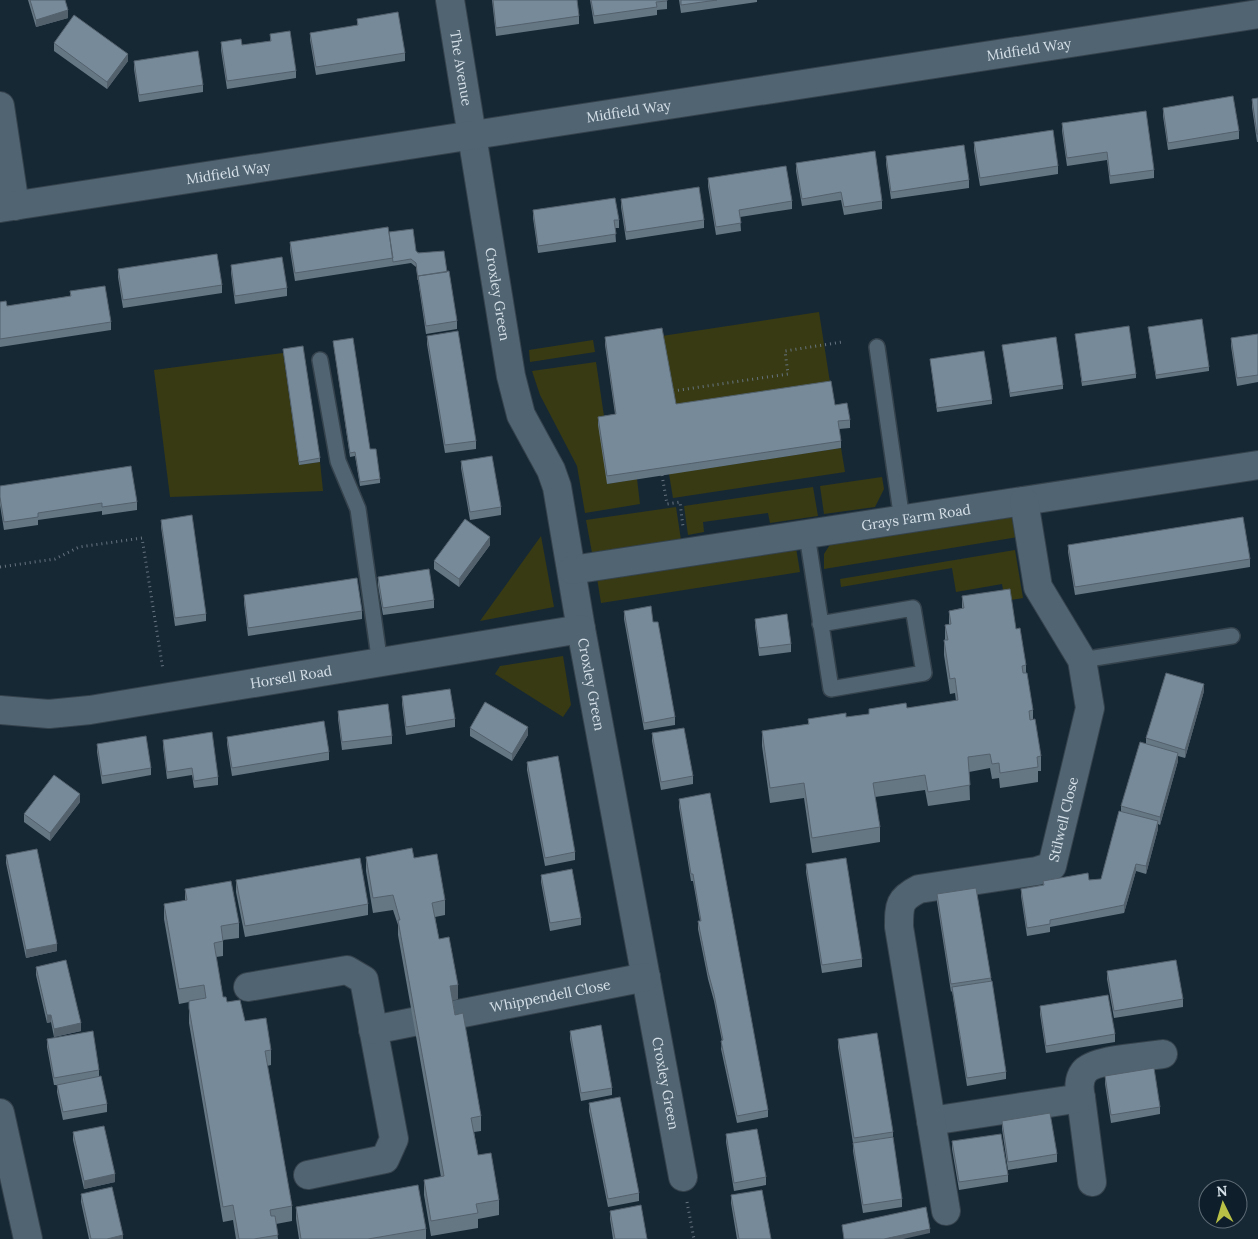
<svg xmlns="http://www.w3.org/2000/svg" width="1258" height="1239" viewBox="0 0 1258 1239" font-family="Lora,serif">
<rect width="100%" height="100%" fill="#172835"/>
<path fill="#383a13" d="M819,312L831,389L676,412L662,336Z
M593,340L595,352L530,362L529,350Z
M283,353L299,465L320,462L323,491L170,497L154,370Z
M596,362L605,423L607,484L637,479L640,504L585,513L577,466L540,395L532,371Z
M841,448L845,472L673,498L669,474Z
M882,477L884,489L875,507L824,514L820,486Z
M813,487L818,516L770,523L768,513L703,522L704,532L688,535L684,506Z
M676,507L681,540L592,553L586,520Z
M1011,516L1016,520L1018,537L824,569V554L831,543Z
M541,536L554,607L480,621Z
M796,548L800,572L601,603L597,578Z
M1015,550L1023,598L1005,601L1002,584L956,592L952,568L841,587L840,579Z
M563,656L571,705L563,717L495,674L500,666Z"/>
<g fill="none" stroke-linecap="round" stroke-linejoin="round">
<defs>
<path id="service" d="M877,347L902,520
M320,360L338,461L358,509L380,664
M807,535L831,689L924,673L913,608L820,624
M1082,660L1232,636"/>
<g id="minor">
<path id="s1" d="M450,0L511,376L521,415L551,470L557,487L581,629L683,1177"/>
<path d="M0,106L15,206"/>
<path id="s2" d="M572,570L1258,465"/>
<path id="s3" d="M0,710L49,714L90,710L581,629"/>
<path d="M248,987L347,970L364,980L394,1139L385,1159L308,1175"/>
<path id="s4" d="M453,1015L646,977"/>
<path d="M373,1030L413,1022"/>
<path d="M1081,1098L1092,1182"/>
<path d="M0,1113L28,1239"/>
<path d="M931,1121L1081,1098C1079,1089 1078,1080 1084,1072C1094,1059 1146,1057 1163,1054"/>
<path id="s5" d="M946,1211L899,927C899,905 899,899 919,889L1037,871L1052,866L1090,708L1082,660L1038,587L1024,501"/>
</g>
<g id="tertiary">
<path id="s6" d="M0,208L1258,14"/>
</g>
</defs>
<use href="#service" stroke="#35434d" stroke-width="18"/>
<use href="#minor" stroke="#35434d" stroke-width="30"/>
<use href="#tertiary" stroke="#35434d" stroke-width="30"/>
<path stroke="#66747f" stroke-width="3" stroke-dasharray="1 4" stroke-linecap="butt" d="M673,391L788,374L785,351L842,342
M662,475L667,504L680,502L683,527
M0,567L55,559L79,547L142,538L163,670
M687,1202L694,1239"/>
<use href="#service" stroke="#516472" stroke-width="15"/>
<use href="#minor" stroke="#516472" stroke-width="28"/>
<use href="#tertiary" stroke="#516472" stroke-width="28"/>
</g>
<path fill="#667784" d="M28,0H65L68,18L36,27Z
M492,0H577L579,16V24L496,36Z
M590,0H667V9L657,10V15L594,24Z
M679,0H757V2L681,13Z
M357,19L405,53V61L316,75L310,40V33L357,26Z
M270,34L296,71V78L227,89L221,50V42L242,45L270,41Z
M54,43L128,61L107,89L54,51Z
M134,61L203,85V92L139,102L134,69Z
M1258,98V142H1257L1252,107V99Z
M1163,108L1239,131V139L1168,150L1163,116Z
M1062,123L1154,170V178L1110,184L1107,160L1067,166L1062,131Z
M974,142L1058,166V174L980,186L974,150Z
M886,156L969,180V188L891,199L886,164Z
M796,163L882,201V209L844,215L841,200L802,206L796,171Z
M708,178L792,201V209L740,217L741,231L716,235L708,186Z
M621,199L704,220V228L626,240L621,207Z
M533,210L619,220V228H615L616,242L538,253L533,218Z
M389,232L447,272L457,321V329L426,334L416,267L411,263L295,281L290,250V242Z
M231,265L287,288V296L235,304L231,273Z
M118,269L222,285V293L123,308L118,277Z
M70,291L111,322V330L0,347V302L7,306L70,296Z
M1148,327L1209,367V371L1156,379Z
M1075,334L1136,374V378L1082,386Z
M1258,334V382L1237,386L1231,346V338Z
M427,336L476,441V449L445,453L427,344Z
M605,337L676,404L835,405L850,420V428L839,429L841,441V448L607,484L598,425V417L615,414L605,345Z
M333,341L380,479V483L360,486L355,456L350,457Z
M1002,345L1063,385V389L1010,397Z
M283,349L320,458V462L299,465Z
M930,359L992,400V404L937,412Z
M461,461L501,507V515L470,520L461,468Z
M0,486L137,502V510L102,515V511L38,520V525L4,530L0,505Z
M161,520L206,614V621L175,626L161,527Z
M490,545L459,587L434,569V561Z
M1068,545L1250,559V567L1075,595L1068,552Z
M378,577L434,600V608L383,615L378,585Z
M244,595L362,611V619L248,636L244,603Z
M962,596L1016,629L1026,665V673L1033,710V719L1041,756V771H1038V782L1000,788L999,778L992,779L990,768L969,772L970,800L928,806L925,790L875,797L880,827V842L812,853L804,798L770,803L762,746V731L808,724V719L846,717L869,714V709L907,708L956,701L955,693L950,694L944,655V640H945V625L949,624V611L962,608Z
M624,611L653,622L675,717V725L644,730L624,619Z
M755,619L791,644V652L759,656L755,626Z
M1204,691L1185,758L1178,756V761L1160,825L1158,824V829L1146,874L1136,871L1124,913L1050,927V932L1027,936L1021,896V889L1043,885V881L1089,880L1101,879L1121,811V806L1146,744V738Z
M402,696L455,719V727L406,735L402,704Z
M338,711L392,736V744L342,750L338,719Z
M470,728L528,735L512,761L470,736Z
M652,733L693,776V784L661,790L652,741Z
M227,737L329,752V760L232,776L227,744Z
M163,740L218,777V785L194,788L192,775L167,779L163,747Z
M97,744L151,768V775L102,784L97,752Z
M527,762L575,852V860L545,866L527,770Z
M679,799L768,1110V1117L737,1123L721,1049L722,1041L714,1001L708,979L698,929V921H700L693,881H691L679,807Z
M80,802L50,841L24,822V814Z
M6,855L57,951L26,958L6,863Z
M366,857L414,858L445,900V915L435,917L439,939L458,999L453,1000L455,1015L481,1116V1131L474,1132L478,1155L499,1200V1215L478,1219V1228L431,1236L424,1195V1180L441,1177L398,935V925L393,910L373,913L366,871Z
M806,864L862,959V967L822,973L806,872Z
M541,875L581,918V925L550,931L541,882Z
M236,880L368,904V915L245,937L236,892Z
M185,889L239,923V938L223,940V956L216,957L223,997L271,1050V1065L267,1066L292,1206V1221L276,1224L278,1239H236L233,1220L223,1222L189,1023V1002L179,1004L164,919V904L185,901Z
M937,894L991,978L1006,1072V1079L967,1086L952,991L951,992L937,902Z
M36,967L81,1031L54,1037L51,1022L47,1023L36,975Z
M1107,971L1183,999V1007L1114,1018L1107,979Z
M1040,1006L1115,1034V1042L1046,1053L1040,1014Z
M570,1031L612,1088V1095L581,1101L570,1039Z
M47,1039L99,1070V1076L107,1104V1112L63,1120L57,1092V1085H54L47,1047Z
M838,1039L893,1132V1140L902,1199V1207L863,1213L853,1151V1143L838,1047Z
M1105,1076L1160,1107V1114L1111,1123L1105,1084Z
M589,1103L639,1193V1201L608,1207L589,1111Z
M1002,1121L1057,1154V1162L1008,1170L1002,1129Z
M73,1132L115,1182L84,1189L73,1140Z
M726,1134L766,1177V1185L734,1191L726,1142Z
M952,1141L1008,1175V1182L959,1190L952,1149Z
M81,1194L123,1239H89L81,1202Z
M731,1195L771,1239H737L731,1203Z
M296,1207L426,1229V1239H299L296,1219Z
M610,1211L647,1239H613L610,1219Z"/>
<path fill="#53616c" d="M68,10V18L36,27V20Z
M128,54V61L107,89V82Z
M490,537V545L459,587V579Z
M1204,684V691L1185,758V750Z
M528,727V735L512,761V754Z
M1178,753V761L1160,825V817Z
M80,794V802L50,841V833Z
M1158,821V829L1146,874V866Z
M1136,864V871L1124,913V905Z
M57,944V951L26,958V950Z
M458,985V999L450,1001V986Z
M47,1015H51V1022L47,1023Z
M81,1023V1031L54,1037V1029Z
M115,1174V1182L84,1189V1181Z
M930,1229V1233L903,1239H884Z
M123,1235V1239H107Z"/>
<path fill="#778a9a" stroke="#53616c" d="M30,0H65L68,10L36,20Z
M493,0H577L579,16L496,28Z
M591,0H667V1L656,2L657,7L594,16Z
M681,0H717L681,5Z
M398,12L405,53L316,67L310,33L358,25L357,19Z
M74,15L128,54L107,82L54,43Z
M290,31L296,71L227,81L221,42L241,39L242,45L271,41L270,34Z
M198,51L203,85L139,95L134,61Z
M1233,96L1239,131L1168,143L1163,108Z
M1258,98V134H1257L1252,99Z
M1146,111L1154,170L1110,176L1107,152L1067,158L1062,123Z
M1053,130L1058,166L980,178L974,142Z
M964,145L969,180L891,192L886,156Z
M875,151L882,201L844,207L841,192L802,199L796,163Z
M786,166L792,201L739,210L741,223L716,227L708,178Z
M699,187L704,220L626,232L621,199Z
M615,198L619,220H614L616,234L538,246L533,210Z
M388,227L393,258L295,273L290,242Z
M413,229L416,251L418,253L444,251L447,272L418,276V280L416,263L411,259L393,262L389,232Z
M217,254L222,285L123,300L118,269Z
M282,257L287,288L235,296L231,265Z
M449,271L457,321L426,326L418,276Z
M105,286L111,322L0,339V302L6,301L7,306L71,296L70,291Z
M1202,319L1209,367L1156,375L1148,327Z
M1129,326L1136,374L1082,382L1075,334Z
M662,328L676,404L831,381L835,405L847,403L850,420L838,421L841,441L607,476L598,417L616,414L605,337Z
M458,331L476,441L445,445L427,336Z
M1258,334V375L1237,378L1231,338Z
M1056,337L1063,385L1010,393L1002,345Z
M353,338L370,449H376L380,479L360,482L355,452L350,453L333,341Z
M303,346L320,458L299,462L283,349Z
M984,351L992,400L937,408L930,359Z
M492,456L501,507L470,512L461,461Z
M131,466L137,502L102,507V503L38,513V517L4,522L0,497V486Z
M192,515L206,614L175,618L161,520Z
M1243,517L1250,559L1075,587L1068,545Z
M465,519L490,537L459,579L434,561Z
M429,569L434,600L383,608L378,577Z
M357,578L362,611L248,628L244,595Z
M1010,589L1016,629L1020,628L1026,665L1022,666L1023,673H1027L1033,710L1029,711L1030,720L1035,719L1041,756L1037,757L1038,767L1000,773L999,763L992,764L990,754L968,757L970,785L928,792L925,775L873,783L880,827L812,838L804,783L770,788L762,731L809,724L808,719L846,713V717L869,714V709L906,703L907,708L958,700L955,678L950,679L944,640H948L945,625L951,624L949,611L964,608L962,596Z
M651,606L653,622H658L675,717L644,723L624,611Z
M787,614L791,644L759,648L755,619Z
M1166,673L1204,684L1185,750L1146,738Z
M450,689L455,719L406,727L402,696Z
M485,702L528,727L512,754L470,728Z
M388,704L392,736L342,742L338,711Z
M324,721L329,752L232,768L227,737Z
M684,728L693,776L661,782L652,733Z
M212,732L218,777L194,781L192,768L167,772L163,740Z
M146,736L151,768L102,776L97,744Z
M1140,742L1178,753L1160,817L1121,806Z
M558,756L575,852L545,858L527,762Z
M54,775L80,794L50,833L24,814Z
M710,793L768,1110L737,1116L721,1041L723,1040L714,994L708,972L698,921H701L693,874H691L679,799Z
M1119,811L1158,821L1146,866L1136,864L1124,905L1050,920V924L1027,928L1021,889L1044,885L1043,881L1088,873L1089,880L1101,879Z
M412,848L414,858L437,854L445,900L432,903L439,939L449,937L458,985L450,986L455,1015L463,1013L481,1116L471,1118L478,1155L491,1153L499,1200L476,1204L478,1213L431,1221L424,1180L444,1176L398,920H400L393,895L373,898L366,857Z
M37,849L57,944L26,950L6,855Z
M360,858L368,904L245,926L236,880Z
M846,858L862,959L822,965L806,864Z
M572,869L581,918L550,923L541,875Z
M231,881L239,923L221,926L223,941L214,943L223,997H226L227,1002L240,1000L245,1021L266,1018L271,1050L265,1051L292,1206L270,1210L271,1216H275L278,1235L254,1239H239L233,1205L223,1207L189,1008V1001L206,998L204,985L179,989L164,904L187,900L185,889Z
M976,888L991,978L951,984L937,894Z
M66,960L81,1023L54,1029L51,1015H47L36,967Z
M1176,960L1183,999L1114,1011L1107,971Z
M992,981L1006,1072L967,1078L952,987Z
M1108,995L1115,1034L1046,1046L1040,1006Z
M601,1025L612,1088L581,1093L570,1031Z
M93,1031L99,1070L54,1078L47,1039Z
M877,1033L893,1132L854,1138L838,1039Z
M1154,1068L1160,1107L1111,1115L1105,1076Z
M101,1076L107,1104L63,1112L57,1085Z
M620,1097L639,1193L608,1199L589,1103Z
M1050,1113L1057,1154L1008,1162L1002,1121Z
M104,1126L115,1174L84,1181L73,1132Z
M757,1129L766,1177L734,1183L726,1134Z
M1001,1134L1008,1175L959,1182L952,1141Z
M893,1137L902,1199L863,1205L853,1143Z
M418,1185L426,1229L368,1239H301L296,1207Z
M112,1187L123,1235L107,1239H91L81,1194Z
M762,1190L771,1239H739L731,1195Z
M641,1205L647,1239H615L610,1211Z
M926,1207L930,1229L884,1239H844L842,1225Z"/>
<g text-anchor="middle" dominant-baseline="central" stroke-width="5" stroke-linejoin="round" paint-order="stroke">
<g font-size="14" fill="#d5e0e8" stroke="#0e1e2a">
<text stroke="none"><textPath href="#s6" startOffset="1041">Midfield Way</textPath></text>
<text stroke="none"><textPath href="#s1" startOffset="69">The Avenue</textPath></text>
<text stroke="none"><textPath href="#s6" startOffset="636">Midfield Way</textPath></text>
<text stroke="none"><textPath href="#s6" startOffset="231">Midfield Way</textPath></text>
<text stroke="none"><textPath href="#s1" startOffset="298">Croxley Green</textPath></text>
<text stroke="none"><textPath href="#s2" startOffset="348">Grays Farm Road</textPath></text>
<text stroke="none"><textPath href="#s3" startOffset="294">Horsell Road</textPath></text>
<text stroke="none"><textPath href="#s1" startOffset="702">Croxley Green</textPath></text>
<text stroke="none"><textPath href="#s5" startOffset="518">Stilwell Close</textPath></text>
<text stroke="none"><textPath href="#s4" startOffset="99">Whippendell Close</textPath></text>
<text stroke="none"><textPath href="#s1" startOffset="1108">Croxley Green</textPath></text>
</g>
</g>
<g transform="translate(1223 1204) rotate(355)"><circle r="24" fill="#0e1e2a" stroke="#5e6c76"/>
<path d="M0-4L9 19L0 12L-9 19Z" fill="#b9c046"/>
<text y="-8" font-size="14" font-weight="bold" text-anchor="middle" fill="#d5e0e8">N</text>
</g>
</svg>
